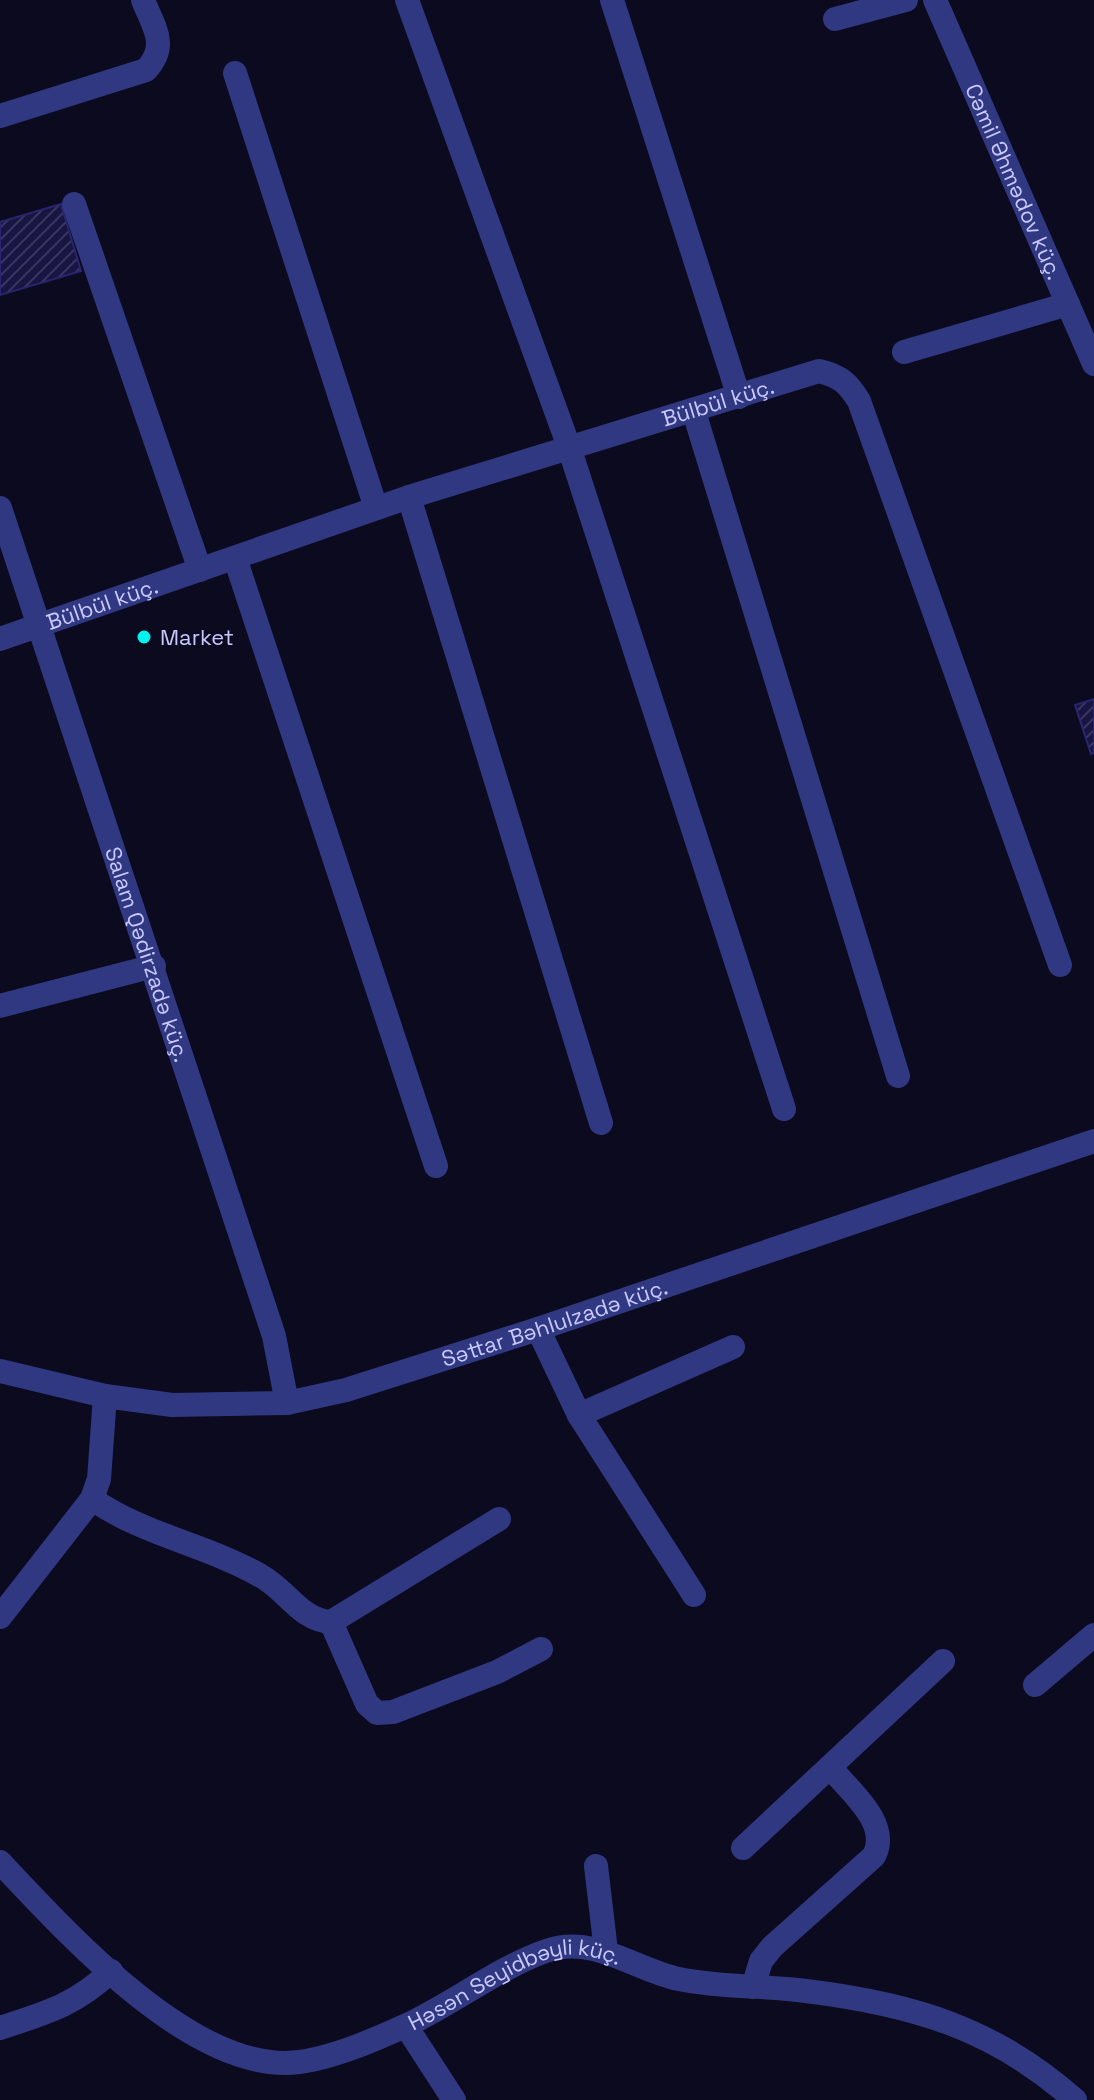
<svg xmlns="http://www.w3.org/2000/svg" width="1094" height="2100" viewBox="0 0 1094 2100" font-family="'Space Grotesk',sans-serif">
<defs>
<pattern id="building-hatch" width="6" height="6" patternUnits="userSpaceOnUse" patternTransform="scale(2)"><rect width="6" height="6" fill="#181542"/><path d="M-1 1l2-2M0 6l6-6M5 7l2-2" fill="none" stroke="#38365e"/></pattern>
</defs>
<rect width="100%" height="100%" fill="#0b0a1f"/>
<path fill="url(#building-hatch)" stroke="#2a2570" stroke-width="2" d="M61,204L81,271L0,295V222Z
M1094,699V753L1091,754L1075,705Z"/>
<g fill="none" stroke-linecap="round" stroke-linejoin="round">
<g stroke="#313882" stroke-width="24">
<path d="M407,0L569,447L784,1109"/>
<path d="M612,0L739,397"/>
<path id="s1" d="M935,0L1094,364"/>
<path d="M835,19L906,0"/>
<path d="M235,73L376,508"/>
<path d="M0,116L146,70C169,45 154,28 143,0"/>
<path d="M74,204L200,570"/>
<path d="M904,352L1068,304"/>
<path d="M694,412L898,1076"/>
<path d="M409,497L601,1123"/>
<path id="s2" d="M0,508L274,1336L287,1403"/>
<path d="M235,558L436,1166"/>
<path id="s3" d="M0,639L409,497L819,371C840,376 848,383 859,401L1060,965"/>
<path d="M0,1006L154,966"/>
<path d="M538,1329L579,1415L694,1595"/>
<path id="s4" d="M0,1371L105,1396L172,1405L287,1403L346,1390L538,1329L1094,1141"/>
<path d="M105,1396L99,1479L92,1499C144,1535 207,1545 261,1576C287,1590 300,1620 331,1622L499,1519"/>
<path d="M579,1415L733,1347"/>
<path d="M0,1617L92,1499"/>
<path d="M331,1622L367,1704L377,1713L393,1712L497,1672L541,1649"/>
<path d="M1035,1685L1094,1635"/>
<path d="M743,1848L943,1661"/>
<path id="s5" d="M0,1862C66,1932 185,2064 286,2063C324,2062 372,2041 407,2025C452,2004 500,1967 546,1951C594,1934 635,1970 679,1979C721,1988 763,1985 806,1991C912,2004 994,2028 1075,2100"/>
<path d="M596,1866L606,1951"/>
<path d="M753,1987L761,1961L772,1947L874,1856C891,1823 850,1792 830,1767"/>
<path d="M406,2026L454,2100"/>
<path d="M0,2028C45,2013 76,2005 111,1971"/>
</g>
</g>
<circle fill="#00f4ed" stroke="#0b0a1f" stroke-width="3" cx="144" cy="637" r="8"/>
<g text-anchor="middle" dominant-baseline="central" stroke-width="7" stroke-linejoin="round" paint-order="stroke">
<g font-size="22" fill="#c9c9ff" stroke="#0b0a1f">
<text stroke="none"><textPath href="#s1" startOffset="198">Cəmil Əhmədov küç.</textPath></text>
<text stroke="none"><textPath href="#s3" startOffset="756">Bülbül küç.</textPath></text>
<text stroke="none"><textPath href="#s3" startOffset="108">Bülbül küç.</textPath></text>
<text stroke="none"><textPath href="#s2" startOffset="470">Salam Qədirzadə küç.</textPath></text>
<text stroke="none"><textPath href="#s4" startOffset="570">Səttar Bəhlulzadə küç.</textPath></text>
<text stroke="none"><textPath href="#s5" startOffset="604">Həsən Seyidbəyli küç.</textPath></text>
</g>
<g font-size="22" fill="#c9c9ff" stroke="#0b0a1f" text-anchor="start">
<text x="160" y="637">Market</text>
</g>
</g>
</svg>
